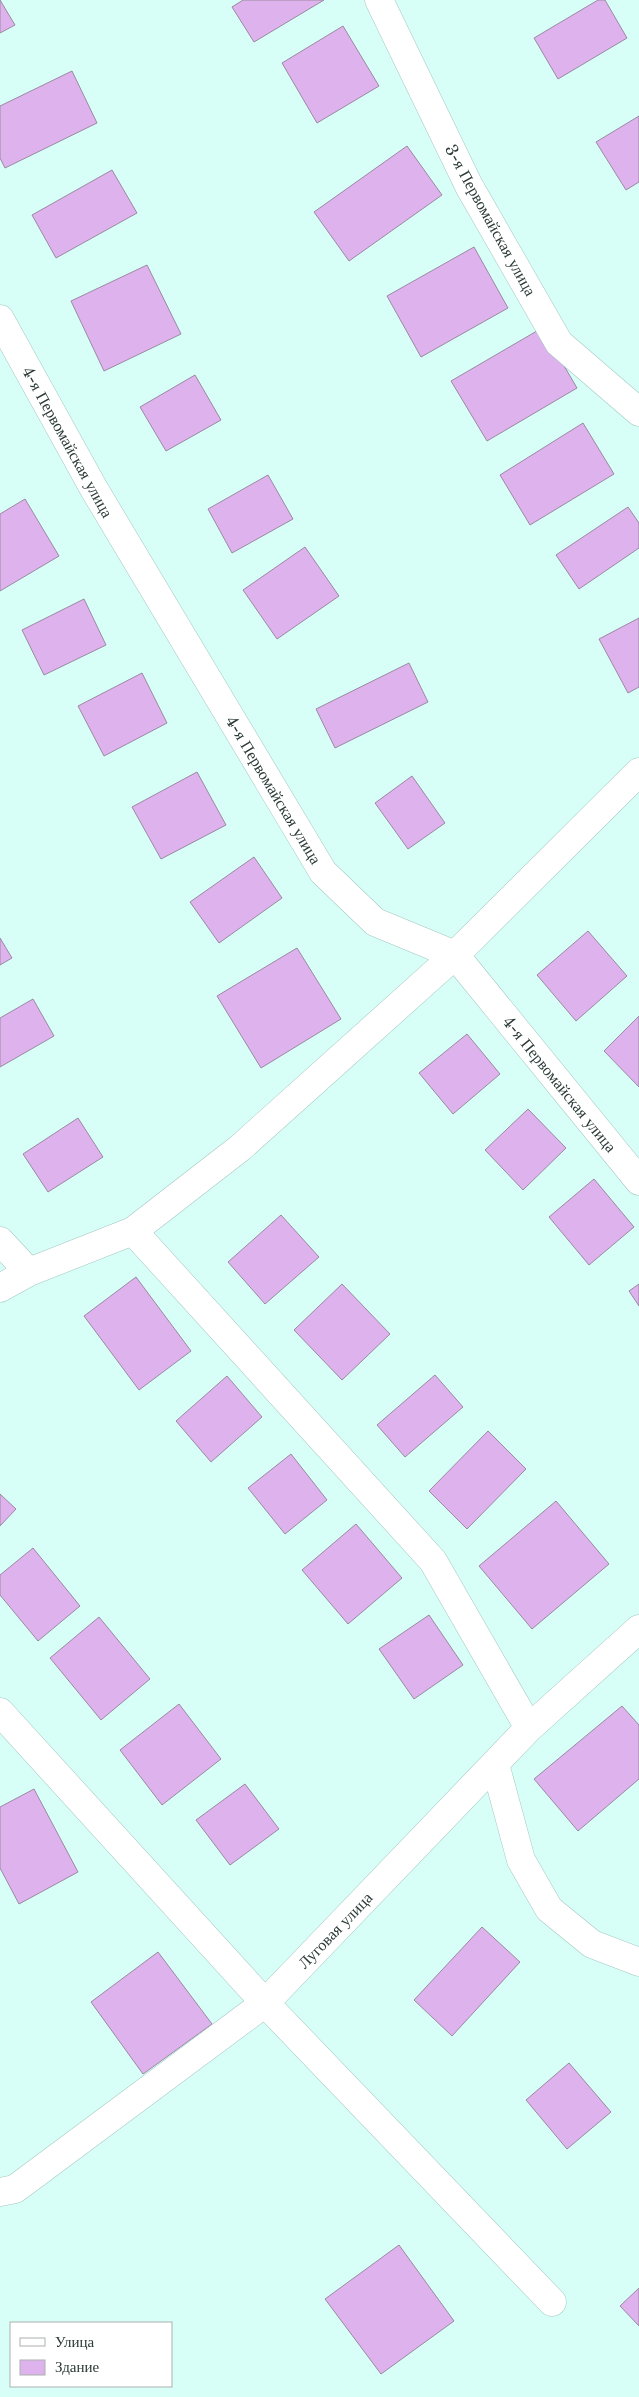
<svg xmlns="http://www.w3.org/2000/svg" width="639" height="2397" viewBox="0 0 639 2397" font-family="'Libre Baskerville',serif">
<rect width="100%" height="100%" fill="#d7fef7"/>
<path fill="#deb2ed" stroke="#9b89a1" d="M0,0L15,25L0,33Z
M243,0H324L254,42L232,7Z
M598,0H605L627,38L558,79L534,38Z
M343,26L379,86L317,123L282,63Z
M72,71L97,123L5,168L0,158V106Z
M639,116V182L626,190L596,142Z
M407,146L442,195L349,261L314,212Z
M112,170L137,213L56,258L32,215Z
M474,247L508,308L421,357L387,296Z
M147,265L181,334L104,371L71,301Z
M542,328L577,388L487,441L451,381Z
M195,375L221,420L166,451L140,407Z
M583,423L614,474L530,525L500,475Z
M268,475L293,519L232,553L208,509Z
M25,499L59,556L0,591V514Z
M628,507L639,523V548L579,589L556,555Z
M305,547L339,596L277,639L243,590Z
M84,599L106,645L44,675L22,630Z
M639,618V687L628,693L599,639Z
M409,663L428,702L335,748L316,709Z
M142,673L167,723L104,756L78,706Z
M197,772L226,825L161,859L132,807Z
M412,776L445,823L408,849L375,803Z
M254,857L282,898L219,943L190,902Z
M588,931L627,976L576,1021L537,975Z
M0,938L12,958L0,965Z
M297,948L341,1019L261,1068L217,996Z
M33,999L54,1036L0,1067V1018Z
M639,1016V1087L604,1051Z
M467,1034L500,1074L453,1114L419,1073Z
M528,1109L566,1148L523,1190L485,1150Z
M78,1118L103,1157L48,1192L23,1154Z
M594,1179L634,1227L589,1265L549,1217Z
M281,1215L319,1257L265,1304L228,1262Z
M136,1277L191,1351L139,1390L84,1316Z
M342,1284L390,1334L342,1380L294,1330Z
M639,1284V1306L629,1291Z
M435,1375L463,1407L405,1457L377,1425Z
M227,1376L262,1417L211,1462L176,1421Z
M488,1431L526,1469L467,1529L429,1491Z
M291,1454L327,1500L285,1534L248,1488Z
M0,1494L16,1509L0,1526Z
M556,1501L609,1564L532,1629L479,1566Z
M356,1524L402,1578L348,1624L302,1570Z
M33,1548L80,1606L38,1641L0,1595V1575Z
M429,1615L463,1665L414,1699L379,1649Z
M99,1617L150,1679L101,1720L50,1658Z
M179,1704L221,1759L162,1805L120,1750Z
M622,1706L639,1725V1779L578,1831L534,1779Z
M245,1784L279,1829L230,1865L196,1820Z
M34,1789L78,1872L19,1904L0,1868V1807Z
M482,1927L520,1962L452,2036L414,2000Z
M158,1952L212,2024L143,2074L91,2002Z
M569,2063L611,2112L567,2149L526,2100Z
M399,2245L454,2321L381,2374L325,2299Z
M639,2288V2326L620,2306Z"/>
<g fill="none" stroke-linecap="round" stroke-linejoin="round">
<defs>
<path id="minor" d="M379,0L469,186L559,343L639,412
M0,319L94,489L323,872L375,922L455,955L639,1181
M133,1231L433,1561L529,1728
M0,1241L29,1272
M0,1288L29,1272L133,1231L240,1148L455,955L639,772
M0,1712L265,2003L552,2302
M495,1764L521,1860L549,1909L592,1944L639,1962
M0,2192L15,2189L265,2003L529,1728L639,1629"/>
</defs>
<use href="#minor" stroke="#a3c8c1" stroke-width="29"/>
<use href="#minor" stroke="#fff" stroke-width="28"/>
</g>
<g text-anchor="middle" dominant-baseline="central" stroke-width="4" stroke-linejoin="round" paint-order="stroke">
<g font-size="16" fill="#2c3b38" stroke="#fff">
<text transform="translate(491 220) rotate(61)">3-я Первомайская улица</text>
<text transform="translate(68 442) rotate(61)">4-я Первомайская улица</text>
<text transform="translate(274 790) rotate(59)">4-я Первомайская улица</text>
<text transform="translate(560 1084) rotate(51)">4-я Первомайская улица</text>
<text transform="translate(335 1930) rotate(-46)">Луговая улица</text>
</g>
</g>
<rect x="10" y="2322" width="162" height="65" fill="#ffffff" stroke="#abb1af"/>
<rect x="20" y="2338" width="25" height="8" fill="#ffffff" stroke="#abb1af"/>
<text x="55" y="2347" font-size="15" fill="#2c3b38">Улица</text>
<rect x="20" y="2360" width="25" height="15" fill="#deb2ed" stroke="#abb1af"/>
<text x="55" y="2372" font-size="15" fill="#2c3b38">Здание</text>
</svg>
